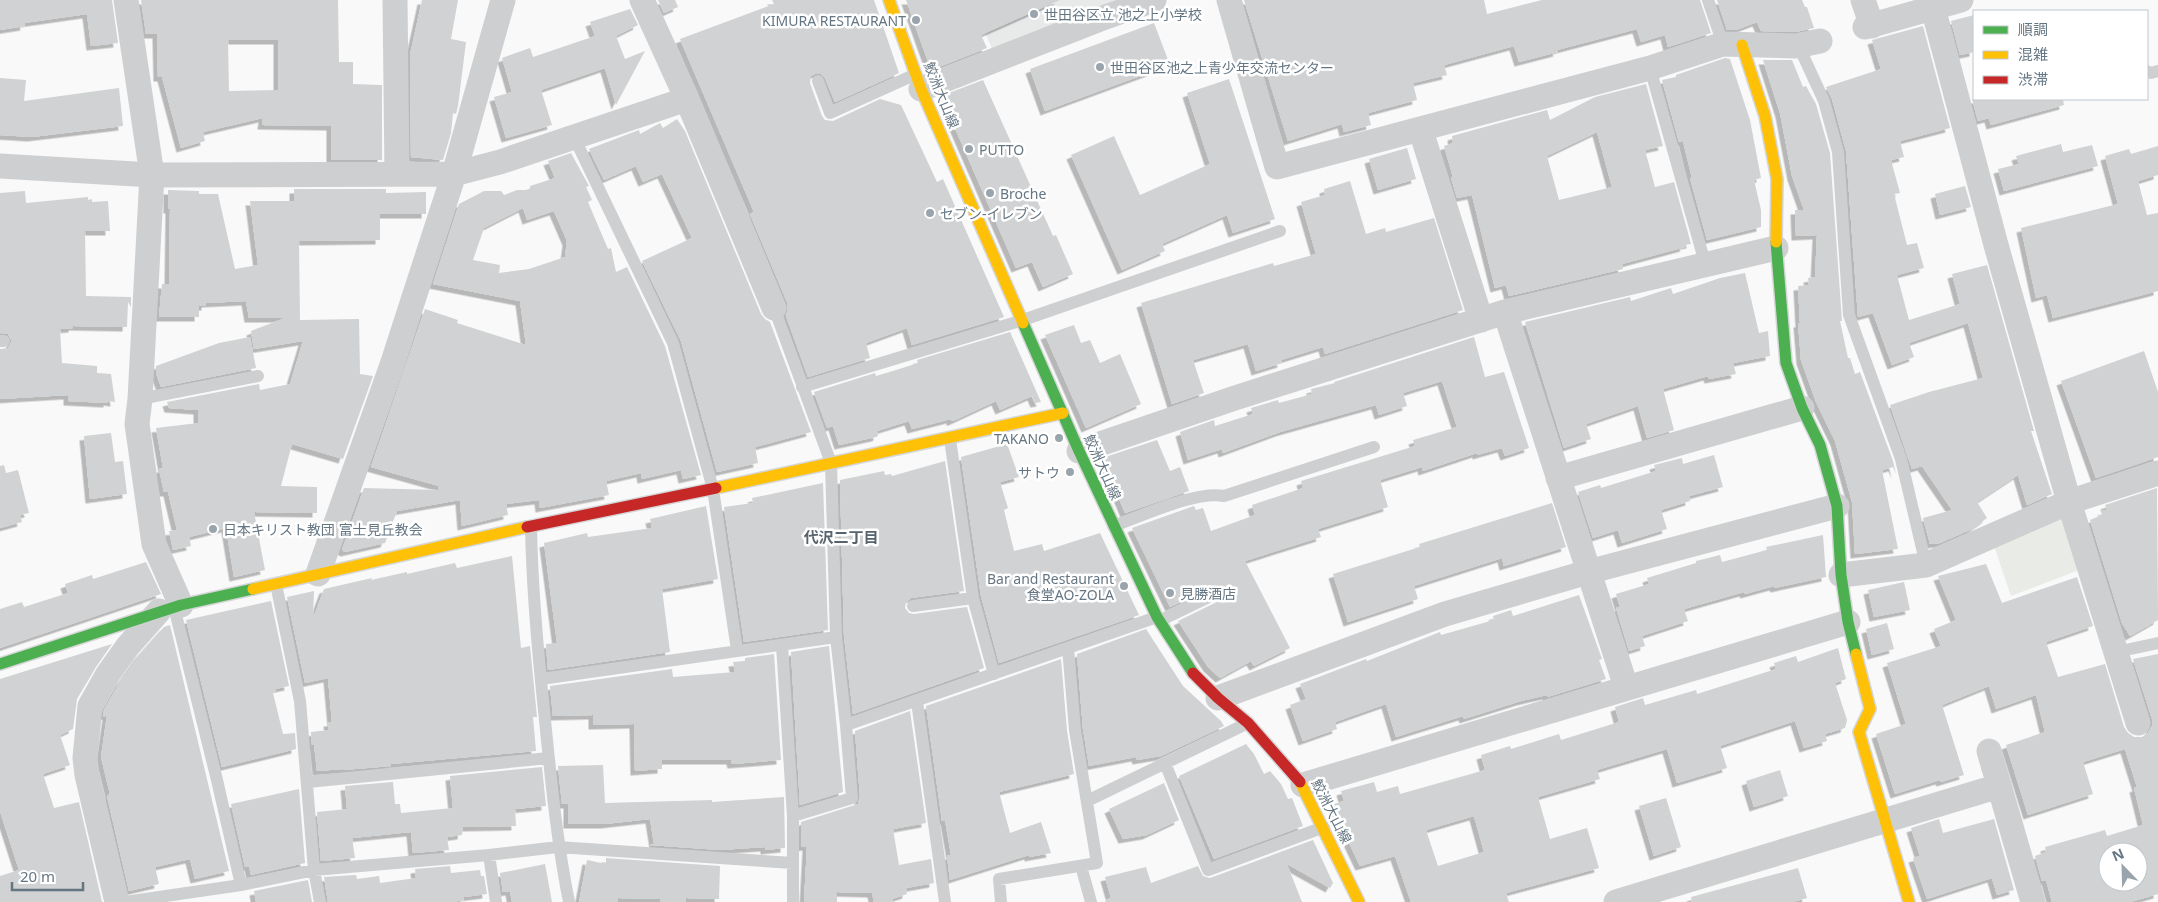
<svg xmlns="http://www.w3.org/2000/svg" width="2158" height="902" viewBox="0 0 2158 902" font-family="'Noto Sans','Noto Sans JP',sans-serif">
<defs>
<filter id="shadow"><feDropShadow dx="-4.5" dy="4.5" stdDeviation="0" flood-color="#0004"/></filter>
</defs>
<rect width="100%" height="100%" fill="#f9f9f9"/>
<path fill="#e8e9e9" d="M971,0H1131L993,51Z"/>
<path fill="#e8ebe6" d="M2064,515L2082,569L2011,596L1994,546Z"/>
<path fill="#d0d2d3" fill-rule="evenodd" filter="url(#shadow)" d="M0,0H112L118,43L91,46L87,14L24,23L25,26L0,30Z
M141,0H338L339,62H353V84L382,85V160H331V126L262,125L263,118L203,132L205,141L181,148L162,77H158L157,34H146ZM228,40H278V90L229,91Z
M422,0H458L451,39L466,42L458,106L456,114L453,113L451,133L443,160L411,157L410,55Z
M658,0H675L678,7L664,13Z
M772,0H874L899,73L835,102L825,78L820,73L815,74L811,76L810,83L822,116L825,120L833,121L880,99L901,105L937,182L943,179L1004,317L912,345L907,328L866,343L870,358L808,377L786,316L788,309L787,302L750,214L754,212L680,39L774,4Z
M906,0H1060L981,35L987,48L931,70Z
M1244,0H1484L1487,14L1542,0H1700L1711,33L1668,47L1665,35L1641,42L1637,29L1557,50L1558,52L1519,62L1514,46L1444,65L1447,75L1413,83L1417,100L1368,113L1371,125L1344,132L1342,124L1288,141Z
M1717,0H1802L1805,7H1807L1814,28L1795,32L1761,31L1757,22L1736,30H1727Z
M630,9L638,25L616,36L625,59L645,51L616,105L605,68L541,90L552,125L506,138L494,97L512,92L502,58L530,48L533,57L595,36L590,22Z
M1974,15V52L1960,55L1951,21Z
M1154,23L1170,65L1045,111L1030,69Z
M1923,26L1950,128L1900,141L1904,157L1891,160L1900,193L1894,194L1907,245L1917,243L1924,268L1897,275L1909,320L1960,304L1952,274L1987,265L2034,431H2031L2052,494L2027,505L2018,475L1977,502L1987,518L1972,529L1940,543L1930,544L1923,518L1952,510L1922,466L1912,469L1890,405L1929,392L1983,378L1968,323L1909,343L1914,357L1892,365L1873,313L1858,317L1846,151L1832,99L1826,87L1881,69L1872,40Z
M1725,58L1730,59L1750,120L1761,178L1754,180L1761,210V227L1707,240L1690,178H1692L1683,141L1679,142L1662,80L1676,77V75Z
M1763,60H1792L1803,87L1806,86L1816,104L1830,153L1842,321H1840L1848,358H1850L1855,374L1860,372L1893,461L1896,474L1893,467L1882,470L1898,549L1855,554L1852,502L1835,441L1816,402L1801,360L1798,323H1800L1798,286L1809,285L1808,278L1815,277L1817,235L1796,236L1795,210H1804L1792,176L1780,113Z
M0,78L26,80L24,101L119,88L123,126L32,137L0,135Z
M1229,79L1275,219L1233,233L1227,215L1162,244L1165,251L1122,270L1071,155L1114,136L1140,195L1210,164L1187,93Z
M983,80L1053,236L1056,235L1073,274L1043,287L1032,262L1016,268L941,96Z
M1646,84L1663,146L1645,150L1655,187L1674,182L1691,244L1684,245L1685,247L1622,264L1623,269L1509,296L1506,285L1495,288L1472,195L1457,198L1453,184L1451,178L1453,177L1444,146L1453,143L1452,136L1547,110L1550,120L1595,97ZM1597,132L1612,187L1559,200L1547,156Z
M1972,99H2063L2064,105L1991,125L1989,118L1978,121Z
M677,119L685,131L761,314L765,319L770,322L811,432L755,447L758,463L717,472L681,341L642,261L692,238L662,174L643,182L636,166L604,180L589,149L639,130L640,134L660,123L663,128Z
M2061,144L2063,152L2092,145L2098,166L2004,191L1998,169L2019,164L2016,156Z
M2158,146V175L2138,181L2147,215L2158,213V291L2053,318L2047,295L2036,298L2021,228L2118,204L2105,156L2129,149L2131,154Z
M1407,148L1416,179L1378,190L1369,159Z
M571,153L589,186L586,187L592,200L588,202L608,249L611,248L616,272L627,267L665,346L701,475L683,479L681,470L642,479L641,473L606,481L609,495L540,508L539,500L506,504L508,515L462,526L460,500L397,511L385,543L345,552L342,550L364,488L438,490L439,486L371,467L425,309L458,320L457,323L526,345L520,301L433,284L459,204L484,191H501L504,195L517,190H530V186L555,178L548,161ZM523,208L527,220L554,211L567,241L565,257L529,269L499,273L500,265L473,260L484,228Z
M1350,181L1366,234L1385,228L1386,232L1434,218L1463,310L1325,354L1323,347L1281,360L1282,363L1256,371L1248,344L1193,360L1204,393L1172,404L1141,303L1273,263L1274,266L1316,254L1301,202L1325,195L1324,189Z
M1965,186L1971,207L1940,215L1935,194Z
M294,189H386V193L426,192V214H380V240L299,241L300,320L359,319L360,374L373,376L343,459L292,444L281,486L317,487V513L254,512L265,570L234,577L226,528L189,537L191,546L173,550L169,531L177,530L168,492H164L159,469L163,468L156,428L198,423V410L169,408L167,402L259,384L260,390L290,384L303,341L254,349L251,331L285,318H249L246,301L206,303V306H199V317H159L162,284H169L170,209H168V190L199,191V194H218L235,269L258,265L250,201H294Z
M25,191L26,203L88,197V200L92,199V202L108,201L110,231H85L86,296L131,297V307L128,302L127,327L73,326V328L60,329L62,363L97,366V373L111,374L115,402L108,401V403L68,401V395L0,399V349L8,348L12,341L8,334L0,333V193Z
M1745,273L1759,333L1768,331L1770,356L1733,363L1736,374L1709,379L1708,376L1663,389L1674,430L1647,438L1638,406L1586,424L1591,439L1564,448L1525,322L1630,297L1631,301L1671,288L1673,294L1720,278Z
M1074,325L1081,343L1090,340L1100,363L1120,354L1141,404L1086,428L1045,335Z
M1010,332L1041,402L1035,403L1032,396L1000,410L996,401L953,421H951V419L912,429L909,421L877,431L878,436L876,437L839,445L833,426L827,428L814,392L875,373L876,376L896,370L918,363L917,360Z
M250,337L256,368L161,387L156,373V366L219,343Z
M1474,337L1485,377L1504,372L1529,448L1505,456L1502,448L1477,455V453L1423,471L1422,467L1380,480L1388,507L1318,529L1321,537L1245,561L1290,648L1254,666L1251,661L1220,678L1208,667L1178,621L1223,599L1227,593L1226,588L1220,584L1216,585L1170,607L1132,528L1194,506L1196,510L1203,508L1211,531L1255,515L1252,505L1303,488L1301,481L1415,446L1413,440L1457,427L1442,381L1403,393L1407,406L1379,415L1376,405L1280,432L1223,453L1222,449L1188,460L1180,432L1214,420L1215,426L1253,414L1251,408L1278,400L1279,403L1312,394L1311,389L1335,383L1334,382Z
M2144,351L2158,392V457L2096,478L2061,381Z
M111,433L115,462L123,461L127,494L90,499L84,436Z
M1157,440L1170,471L1180,467L1189,491L1125,513L1102,458Z
M1007,444L1019,477L1000,482L1008,508L1004,510L1014,551L1042,544L1044,551L1100,533L1139,615L999,663L981,596L961,457Z
M1714,455L1723,487L1689,496L1690,501L1661,510L1667,529L1622,543L1618,530L1593,538L1578,492L1600,485L1601,488L1656,471L1654,465L1682,458L1683,464Z
M945,461L964,591L911,598L906,602L905,608L909,613L914,614L967,607L984,668L853,714L844,636L840,480L884,471L885,475L891,474L892,476Z
M4,465L6,473L18,470L29,513L20,515L22,522L0,528V466Z
M823,483L828,630L744,642L724,507L753,503L752,498Z
M2157,488L2158,620L2130,636L2122,623L2090,520L2104,514L2102,511L2107,510L2105,505Z
M1552,503L1566,547L1504,566L1502,558L1414,586L1418,599L1348,622L1333,574L1420,547L1419,544Z
M706,506L718,579L662,589L670,652L548,670L546,644L557,643L544,543L587,533L588,537L652,528L650,519Z
M1823,535L1826,577L1775,588L1774,586L1745,594L1744,592L1684,609L1688,621L1642,636L1645,646L1629,651L1616,608L1620,607L1616,594L1649,584L1647,578L1696,563V561L1720,555L1722,562L1767,550L1766,547Z
M512,556L521,648L530,646L537,717H533L536,751L391,764V766L343,770V769L317,771L314,744L312,745L311,732L329,730L328,722H332L328,678L305,683L287,597L314,591L313,619L324,589L372,578L371,580L407,572V574L455,563L457,568Z
M146,562L161,594L0,648V609L22,602L24,607L68,593L65,584L92,575L93,579Z
M1986,564L2002,603L2077,577L2093,626L2046,642L2058,677L2105,664L2124,727L2128,733L2134,737H2142L2148,733L2152,726V719L2133,659L2158,654V894L2130,902H2052L2046,880L2042,881L2035,856L2046,852L2045,847L2105,830L2107,836L2143,825L2134,788L2137,787L2125,749L2083,762L2093,794L2028,815L2006,745L2045,732L2036,695L1996,709L1989,686L1942,705L1964,775L1941,782L1940,780L1895,794L1876,734L1906,724L1887,663L1941,646L1934,629L1956,620L1938,576ZM2108,852H2138V882H2108Z
M1904,582L1910,610L1874,617L1868,590Z
M1579,595L1602,659L1599,660L1606,679L1547,697V695L1521,701L1464,719L1463,716L1396,737L1386,704L1335,722L1337,729L1303,741L1290,705L1306,699L1300,684L1366,659L1367,661L1440,632L1441,635L1494,620L1493,616L1511,610L1513,616Z
M271,601L289,686L275,689L276,693H273L283,734L295,733L296,749L222,767L186,620Z
M1887,623L1894,649L1872,655L1866,629Z
M170,625L229,871L195,879L190,859L155,867L159,884L129,891L107,796L110,794L101,757L107,715L103,717L104,710L120,682L139,655L164,627Z
M1146,629L1183,686L1221,721L1224,726L1161,756L1137,760L1136,757L1089,766L1083,729L1077,654Z
M112,644L96,667L77,699L73,729L60,735L70,765L43,774L54,808L79,802L102,902H0V876L19,870L0,811V679Z
M829,646L843,792L800,805L791,652Z
M1838,648L1846,679L1835,683L1847,720L1845,728L1825,734L1827,741L1804,748L1795,721L1720,746L1727,768L1677,783L1667,749L1597,770L1600,779L1538,797L1550,839L1587,828L1599,868L1506,893L1509,902H1411L1395,856L1360,866L1339,822L1334,804L1344,801L1341,791L1374,782L1377,792L1398,786L1400,794L1485,770L1481,755L1510,746L1511,749L1559,734L1561,740L1619,722L1615,707L1643,698L1645,705L1696,690L1697,694L1776,669L1774,663L1796,656L1798,662ZM1474,816L1484,852L1438,866L1426,830Z
M774,654L781,760L732,764L731,760H662V769L635,771L634,724L593,725V715L553,716L550,686L672,669L673,677L735,672L733,662L745,661V658Z
M1061,659L1067,731L1074,774L999,792L1010,833L1041,822L1051,853L1029,857V855L950,880L947,856L951,855L945,820L942,821L926,706Z
M910,711L926,823L893,829L899,865L931,859L934,883L906,888L907,894L892,899L893,902H874L872,893L837,892V902H804L807,846L801,847V822L858,804L860,797L855,731Z
M1246,744L1254,754L1264,774L1270,771L1281,784L1288,799L1292,798L1303,826L1214,859L1179,776Z
M603,765L605,803L712,800V802L784,797L785,848L765,850V847L720,850L650,845L654,844L650,819L605,824H568V804H562L558,766Z
M542,767L546,806L515,809L516,826L463,827L462,835L447,837L449,850L413,853L411,832L352,838L355,858L321,861L317,812L347,809L345,786L393,782L395,804H400L401,813L453,808L450,776Z
M1780,770L1788,796L1754,807L1746,781Z
M1164,783L1179,820L1147,835L1123,839L1109,809Z
M299,789L305,863L251,875L249,866L245,867L231,804Z
M1666,798L1681,847L1654,856L1639,806Z
M1939,819L1943,833L1994,819L2014,890L1997,895L1992,878L1927,899L1913,858L1920,856L1911,828Z
M1313,840L1333,883L1330,888L1287,864L1302,902H1106L1105,900L1111,898L1105,877L1146,867L1151,883L1198,866L1203,876L1210,878Z
M606,858L720,866L719,899L686,898V902H660V899L618,898L617,902H579L587,860L606,864Z
M545,864L552,902H512L510,891L503,892L500,873Z
M450,866L451,873L480,870L481,876H484L487,894L464,897V900L452,902H328L324,877L356,875L357,879L379,876L380,883L416,878L415,869Z
M1798,868L1807,898L1793,902H1692L1691,897Z
M308,880L312,902H256L254,891Z"/>
<g fill="none" stroke-linecap="round" stroke-linejoin="round">
<defs>
<path id="fast" d="M1776,242L1786,363L1802,408L1820,445L1837,506L1841,575L1848,622L1856,654
M1023,323L1079,451L1157,617L1193,673
M0,664L181,605L253,589"/>
<path id="slow" d="M889,0L921,89L1023,323
M1742,45L1765,116L1777,179L1776,242
M716,488L1063,413
M253,589L527,527
M1856,654L1870,709L1859,732L1909,902
M1300,782L1359,902"/>
<path id="jam" d="M527,527L716,488
M1193,673L1218,698L1248,723L1300,782"/>
</defs>
<use href="#fast" stroke="#d5d6d7" stroke-width="14"/>
<use href="#slow" stroke="#d5d6d7" stroke-width="14"/>
<use href="#jam" stroke="#d5d6d7" stroke-width="14"/>
<path stroke="#cecfd0" stroke-width="12" d="M1708,0L1723,44
M1796,46L1801,51L1824,101L1838,152L1849,315L1901,459L1926,565
M1650,68L1705,263
M2147,71L2151,73L2158,71
M818,81L830,113L916,74
M574,137L673,343L713,489L737,650
M774,308L831,463L836,637L846,725L852,798L793,816
M0,341H4
M802,387L1023,320L1280,231
M140,399L258,376
M950,439L973,598L994,674
M531,526C532,591 538,655 545,720C551,781 557,842 569,902
M1113,526C1143,516 1194,491 1224,496L1374,447
M276,584L300,701L314,870L320,902
M913,606L973,598
M174,607L217,780L241,885
M1159,621L1219,592
M782,645L793,816V902
M2116,652L2158,643
M541,679L836,637
M917,702L945,902
M846,725L1157,617
M1165,763L1208,870L1324,827
M308,782L549,758
M1087,801L1248,723
M489,855L496,902
M1081,866L1091,902
M125,902L241,885L314,870L489,855L558,847L793,863
M1001,902L999,879L1097,863L1075,730L1068,648"/>
<path stroke="#cecfd0" stroke-width="25" d="M126,0L152,175L140,399L137,424L154,544L181,605
M395,0L397,174
M642,0L687,99L774,308
M1229,0L1277,167L1650,68L1723,44L1796,46L1820,41
M1863,0L1872,26
M1933,8L1996,245L2069,502L2138,723
M1865,27L1961,0
M921,89L1100,19L1154,0
M1421,131L1481,320
M0,166L152,175L454,174L500,162L687,99
M1505,312L1626,687
M1079,451L1235,398L1505,312L1776,248
M1558,478L1802,408
M318,574L392,365L454,174L503,0
M1841,575L1926,565L2069,502L2158,473
M1218,698L1445,614L1588,572L1837,506
M1989,751L2033,902
M1303,785L1848,622
M117,902L87,775L85,758L90,706L108,674L128,646L159,611
M1616,902L1999,786"/>
<use href="#fast" stroke="#4caf50" stroke-width="11"/>
<use href="#slow" stroke="#ffc107" stroke-width="11"/>
<use href="#jam" stroke="#c62828" stroke-width="11"/>
</g>
<g fill="#99a4ac" stroke="#fff" stroke-width="2">
<circle cx="1034" cy="14" r="5"/>
<circle cx="916" cy="20" r="5"/>
<circle cx="1100" cy="67" r="5"/>
<circle cx="969" cy="149" r="5"/>
<circle cx="990" cy="193" r="5"/>
<circle cx="930" cy="213" r="5"/>
<circle cx="1059" cy="438" r="5"/>
<circle cx="1070" cy="472" r="5"/>
<circle cx="213" cy="529" r="5"/>
<circle cx="1124" cy="586" r="5"/>
<circle cx="1170" cy="593" r="5"/>
</g>
<g text-anchor="middle" dominant-baseline="central" stroke-width="5" stroke-linejoin="round" paint-order="stroke">
<g font-size="14" fill="#657683" stroke="#fff" text-anchor="start">
<text x="1044" y="14">世田谷区立 池之上小学校</text>
<text x="906" y="20" text-anchor="end">KIMURA RESTAURANT</text>
<text x="1110" y="67">世田谷区池之上青少年交流センター</text>
<text x="979" y="149">PUTTO</text>
<text x="1000" y="193">Broche</text>
<text x="940" y="213">セブン-イレブン</text>
<text x="1049" y="438" text-anchor="end">TAKANO</text>
<text x="1060" y="472" text-anchor="end">サトウ</text>
<text x="223" y="529">日本キリスト教団 富士見丘教会</text>
<text x="1114" y="578" text-anchor="end">Bar and Restaurant<tspan x="1114" dy="16">食堂AO-ZOLA</tspan></text>
<text x="1180" y="593">見勝酒店</text>
</g>
<g font-size="14" fill="#657683" stroke="#fff">
<text transform="translate(942 95) rotate(68)">鮫洲大山線</text>
<text transform="translate(1103 467) rotate(66)">鮫洲大山線</text>
<text transform="translate(1332 811) rotate(63)">鮫洲大山線</text>
</g>
<g font-size="15" font-weight="bold" fill="#57646e" stroke="#fff">
<text x="841" y="537">代沢二丁目</text>
</g>
</g>
<rect x="1973" y="10" width="175" height="90" fill="#ffffff" stroke="#c1c8cd"/>
<rect x="1983" y="26" width="25" height="8" fill="#4caf50" stroke="#c1c8cd"/>
<text x="2018" y="35" font-size="15" fill="#657683">順調</text>
<rect x="1983" y="51" width="25" height="8" fill="#ffc107" stroke="#c1c8cd"/>
<text x="2018" y="60" font-size="15" fill="#657683">混雑</text>
<rect x="1983" y="76" width="25" height="8" fill="#c62828" stroke="#c1c8cd"/>
<text x="2018" y="85" font-size="15" fill="#657683">渋滞</text>
<g transform="translate(2123 867) rotate(337)"><circle r="24" fill="#ffffff" stroke="#c1c8cd"/>
<path d="M0-4L9 19L0 12L-9 19Z" fill="#99a4ac"/>
<text y="-8" font-size="14" font-weight="bold" text-anchor="middle" fill="#657683">N</text>
</g>
<path d="M12 882v8h71v-8" fill="none" stroke="#657683" stroke-width="2.5"/>
<text x="20" y="882" font-size="15" fill="#657683" stroke="#ffffff" stroke-width="4" paint-order="stroke">20 m</text>
</svg>
